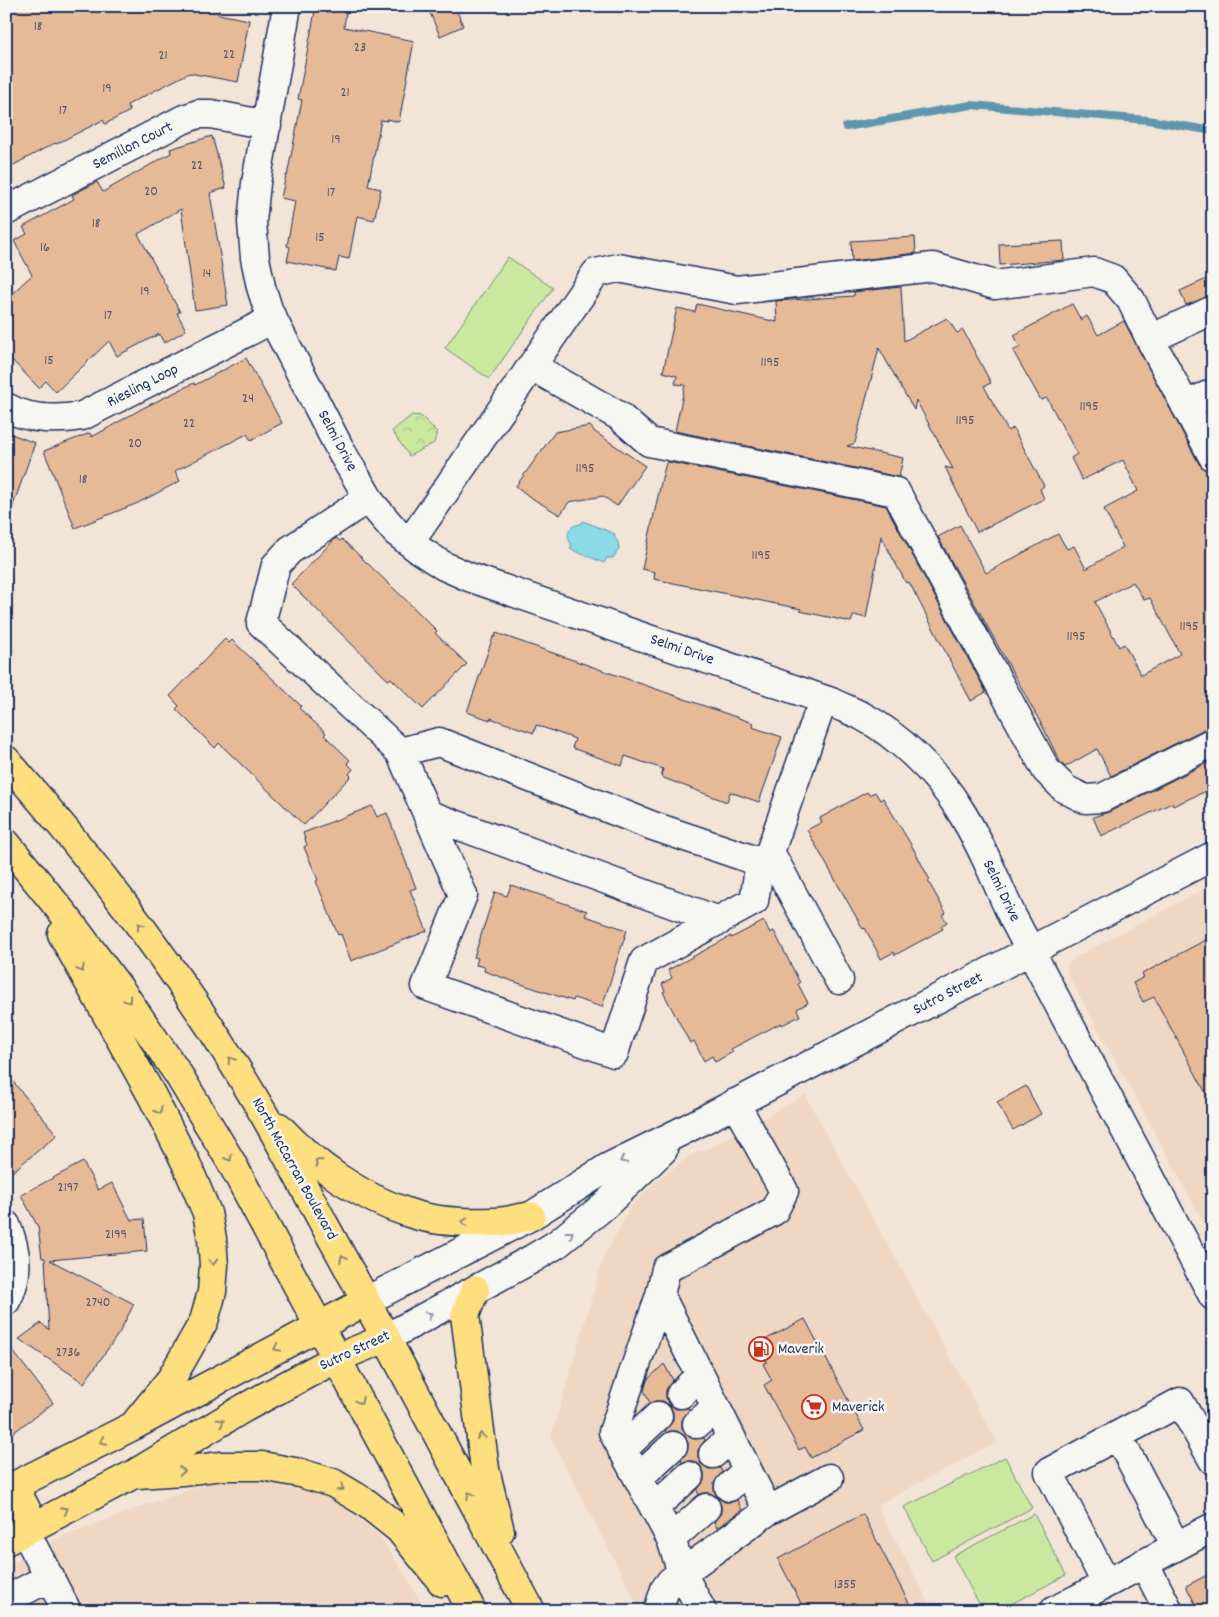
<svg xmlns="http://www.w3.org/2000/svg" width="1219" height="1617" viewBox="0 0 1219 1617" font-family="Dekko,sans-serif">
<defs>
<pattern id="park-crowns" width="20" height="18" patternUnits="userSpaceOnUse" patternTransform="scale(1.25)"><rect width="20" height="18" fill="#cae89f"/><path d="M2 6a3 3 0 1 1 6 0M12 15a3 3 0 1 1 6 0" fill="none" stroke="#adc78b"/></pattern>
</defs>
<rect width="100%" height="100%" fill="#f2e4d7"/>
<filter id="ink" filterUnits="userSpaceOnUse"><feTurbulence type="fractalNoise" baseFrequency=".02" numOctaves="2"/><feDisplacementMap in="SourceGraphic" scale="10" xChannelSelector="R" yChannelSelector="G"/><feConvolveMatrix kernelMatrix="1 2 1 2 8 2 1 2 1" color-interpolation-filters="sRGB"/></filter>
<g filter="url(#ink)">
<path fill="#efd7c4" d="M1213,884V1239L1067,973V965L1076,957Z
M805,1095L997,1442L877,1505L933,1611H641L551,1438L603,1259L631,1206L664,1175L693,1154L709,1148Z
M234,1477L288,1480L338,1501L379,1535L408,1580L425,1611H6V1566L65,1535L183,1491Z"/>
<path fill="url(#park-crowns)" stroke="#728c7e" d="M412,415L421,416L437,432L434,443L409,456L392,431Z"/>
<path fill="#cae89f" stroke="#728c7e" d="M508,257L553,288L489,379L445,348Z
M1005,1457L1032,1508L932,1561L904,1507Z
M1034,1514L1066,1575L998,1611H983L953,1556Z"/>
<path fill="#8adbe5" stroke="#5e96af" d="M583,521L615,534L614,537L618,542L619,549L613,558H607L604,563L570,549L572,545C564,535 569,525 581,524Z"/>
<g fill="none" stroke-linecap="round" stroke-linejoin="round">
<path stroke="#5e96af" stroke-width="8" d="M846,127L971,105L1148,120L1213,131"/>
</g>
<path fill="#e7ba97" stroke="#1b2f5e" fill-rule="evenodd" d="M6,6H219L218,14L249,20L238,82L189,73L127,105L130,111L105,124L103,120L56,144L55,143L6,169Z
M316,6H347L344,27L414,41L399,122L387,119V121L381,120L368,186L381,189L374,220L357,216L349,259L339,257L336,271L287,261L290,247L287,246L295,201L281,198L286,175L287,176L302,100L298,99Z
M427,6H455L463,26L440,36Z
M212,136L226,188L210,193L228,305L195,310L181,209L138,234L180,312L177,313L186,330L164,343L159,334L117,356L109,341L56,392L46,381L39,388L6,354V299L32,275L14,241L27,234L23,227L74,199L72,195L97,182L103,192L171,153L170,149Z
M915,237L916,253L852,261L851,241Z
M1063,241L1064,260L1000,265L999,244Z
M1213,276V295L1186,305L1180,291Z
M901,287L904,341L947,318L957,333L963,330L991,383L984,386L1008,431L1013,428L1044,486L1040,489L1044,499L977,532L945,467L953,469L916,400L914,410L879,348L855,443L847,446L903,458L899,477L675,431L685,385L675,384L677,376L663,372L677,308L695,312L697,304L777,322L776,301L854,296V292Z
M1072,304L1081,320L1087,316L1098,335L1124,321L1199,464L1205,470L1213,473V727L1206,728L1111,776L1097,749L1065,767L1060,762L1044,729L938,537L960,525L986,573L1058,534L1067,549L1074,546L1086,569L1123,547L1104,509L1138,491L1123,460L1082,480L1071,458L1077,454L1047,398L1041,400L1013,351L1020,347L1014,335ZM1133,582L1144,600L1150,598L1180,654L1141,675L1124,644L1119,647L1095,602Z
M246,358L282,423L251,440L247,434L175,471L180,481L138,503L75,528L44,451L90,433L92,437L143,408L194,383L195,385Z
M590,426L595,432L645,466L617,506L603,496L569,502L560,515L530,497L516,486L555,432Z
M6,432L35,443L9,517H6Z
M668,462L886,506L986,692L971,701L909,582L906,583L881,536L866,618L854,615L851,622L800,611L801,609L654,579L655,572L642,569L662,478L666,463Z
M336,538L340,541L342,539L411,605L437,631L435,633L467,664L423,709L391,678L388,680L291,584Z
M496,633L753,723L752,727L782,737L759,802L730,792L727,802L661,777L663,769L625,756L622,766L572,748L575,739L536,725L534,733L490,718V720L467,712L493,637H495Z
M225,639L229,643L232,640L301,706L299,708L326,733L324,735L350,760L347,763L353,769L349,774L351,776L304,825L219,743L215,748L176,709L179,706L170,696Z
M1213,760V788L1173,806L1172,803L1101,836L1093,817L1109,812Z
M867,792L869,795L875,792L880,800L883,798L913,848L930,880L928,881L946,913L942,915L947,922L941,926L943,929L895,955L894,952L881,959L865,928L863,929L807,830L822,822L820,818Z
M372,806L377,817L387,813L416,888L410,890L427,931L351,961L341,934L338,935L316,881L318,880L304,847L307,845L303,833Z
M511,885L587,911L585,916L627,930L602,1007L574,998L573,1001L518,983L484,971L485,967L476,965L478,958L474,957L495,892L507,896Z
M764,921L770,933L774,931L800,983L798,984L808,1003L797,1009L800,1016L782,1025L781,1023L731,1049L733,1052L715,1062L712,1056L704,1061L694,1041L690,1043L663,992L665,991L662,984L672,978L668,970L731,936V938Z
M1213,936V1106L1154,997L1143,1002L1133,983L1144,977L1142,974Z
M6,1073L57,1135L6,1177Z
M1026,1086L1041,1114L1013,1130L997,1102Z
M83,1162L98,1190L112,1183L131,1220L144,1219L147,1251L50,1260L134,1304L119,1333L84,1383L19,1339L41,1323L49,1330L45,1258H42L38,1227L21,1195Z
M805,1319L864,1430L811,1458L805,1447L799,1450L764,1385L772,1380L763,1364L767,1362L757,1344Z
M6,1342L53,1403L6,1438Z
M664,1364L673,1380L666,1390V1398L670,1405L676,1409L688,1408L689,1410L682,1420V1428L685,1434L693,1439L704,1438L705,1440L698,1450V1457L701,1464L709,1469L720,1468L722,1472L714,1483V1490L717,1497L710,1493H703L699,1495L697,1490L704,1481V1472L700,1465L694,1461H686L682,1463L681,1460L688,1450V1443L685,1436L677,1431H670L666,1433L665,1431L673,1421V1412L670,1406L663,1401H655L650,1403L644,1391L647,1380Z
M717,1497L725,1502H732L737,1500L742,1510L717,1528L714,1522L721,1513V1505Z
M863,1514L913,1611H805L778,1559Z
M1213,1572V1611H1199L1186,1586Z"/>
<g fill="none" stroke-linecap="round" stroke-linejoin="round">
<defs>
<path id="minor" d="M287,6L256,183L252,222L255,258L261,287L269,312L342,453L372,504L396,532L418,549L444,566L469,577L831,702C841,707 852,711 862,716C898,735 937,773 958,807C980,841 995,879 1012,916L1213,1296
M6,211L182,120L198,114H211L267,125
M1150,339L1213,457
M533,367L619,416L649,442L896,492L1046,770L1065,789L1085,799L1102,798L1213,742
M1185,405L1213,393
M6,407C28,420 58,420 82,416L273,319
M368,498L290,550L276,565L261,623L400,752L439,742L653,826L760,862L770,852L823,700
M410,542L596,273L618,268L737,290L933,267L995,285L1094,272L1113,279L1131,300L1150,339L1213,310
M400,752L463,895L426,986L614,1053L644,961L754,901L760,862
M427,814L719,921
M770,852L839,980
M735,1103L784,1191L774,1211L666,1269L660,1295L768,1511
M6,1225C17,1250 20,1276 6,1301
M660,1295L613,1432L671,1539L682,1573L702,1611
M366,1301L531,1216L607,1168L682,1131L1213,856
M386,1338L532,1259L557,1244L604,1206L663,1150
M681,1394L700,1375
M697,1424L716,1407
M1118,1436L1176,1546
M622,1450L658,1416
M713,1454L731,1438
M638,1478L673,1446
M729,1487L747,1470
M654,1508L689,1476
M25,1531L67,1611
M671,1539L706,1508
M1144,1563L1169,1611
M1106,1583L1049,1472L1180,1402L1213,1460
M6,1600L50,1577
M658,1611L665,1589L671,1581L768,1511L829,1478
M1054,1611L1077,1599
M1083,1611L1077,1599L1213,1527"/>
<path id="major" d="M6,760C99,866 185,980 256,1101C280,1141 302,1183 324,1224C395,1352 462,1482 531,1611
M6,843L67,918L122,992L178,1074L230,1160L472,1611
M62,934L152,1096L186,1163L207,1213L212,1239L214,1265L212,1292L204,1321L171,1379L133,1426
M279,1127C314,1165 360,1197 409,1213C435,1222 466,1223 493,1222C506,1222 519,1218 531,1216
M475,1290L465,1315L485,1469L500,1531
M138,1474L182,1471L222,1466H262L300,1473L333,1483L365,1502L399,1529L442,1582
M14,1486L27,1511L25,1531
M6,1490L133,1426L366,1301
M6,1541L134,1474L244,1408L337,1358L386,1338"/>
</defs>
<use href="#minor" stroke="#1b2f5e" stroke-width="31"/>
<use href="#major" stroke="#1b2f5e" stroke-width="31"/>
<use href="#minor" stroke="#f6f6f2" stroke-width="28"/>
<use href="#major" stroke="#fedf80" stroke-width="28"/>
</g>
<defs><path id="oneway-chevron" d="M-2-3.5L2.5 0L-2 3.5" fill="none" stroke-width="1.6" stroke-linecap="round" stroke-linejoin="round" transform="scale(1.25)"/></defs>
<g stroke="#8c876f">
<use href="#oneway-chevron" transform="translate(140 926) rotate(-127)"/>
<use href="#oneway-chevron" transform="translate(81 969) rotate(62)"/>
<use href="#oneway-chevron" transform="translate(128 1000) rotate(56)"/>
<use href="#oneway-chevron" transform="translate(231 1060) rotate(-122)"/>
<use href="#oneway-chevron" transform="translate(159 1111) rotate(63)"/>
<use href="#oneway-chevron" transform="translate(229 1158) rotate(60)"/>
<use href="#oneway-chevron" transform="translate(318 1162) rotate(-139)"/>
<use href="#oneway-chevron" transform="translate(465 1222) rotate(-179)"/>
<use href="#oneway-chevron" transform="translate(343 1258) rotate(-119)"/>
<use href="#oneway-chevron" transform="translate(213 1262) rotate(89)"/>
<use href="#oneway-chevron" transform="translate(277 1348) rotate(152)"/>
<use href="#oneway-chevron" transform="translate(360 1401) rotate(62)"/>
<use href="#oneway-chevron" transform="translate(221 1422) rotate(-31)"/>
<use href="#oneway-chevron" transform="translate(481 1436) rotate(-98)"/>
<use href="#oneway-chevron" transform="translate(103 1441) rotate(153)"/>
<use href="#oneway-chevron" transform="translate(182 1471) rotate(-5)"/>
<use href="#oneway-chevron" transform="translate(341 1488) rotate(30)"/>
<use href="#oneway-chevron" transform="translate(470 1495) rotate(-118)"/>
<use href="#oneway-chevron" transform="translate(65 1510) rotate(-28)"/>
</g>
<g stroke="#8892a8">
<use href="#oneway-chevron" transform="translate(623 1160) rotate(154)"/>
<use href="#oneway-chevron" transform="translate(570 1234) rotate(-37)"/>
<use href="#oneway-chevron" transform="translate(429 1315) rotate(-28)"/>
</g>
</g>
<defs>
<symbol id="fuel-ring" viewBox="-11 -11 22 22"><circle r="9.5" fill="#f6f6f2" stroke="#c8321e" stroke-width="1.5"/><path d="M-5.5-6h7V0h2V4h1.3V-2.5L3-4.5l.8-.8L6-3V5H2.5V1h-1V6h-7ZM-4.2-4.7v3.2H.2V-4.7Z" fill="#c8321e"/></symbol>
<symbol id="supermarket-ring" viewBox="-11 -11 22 22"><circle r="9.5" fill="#f6f6f2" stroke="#c8321e" stroke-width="1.5"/><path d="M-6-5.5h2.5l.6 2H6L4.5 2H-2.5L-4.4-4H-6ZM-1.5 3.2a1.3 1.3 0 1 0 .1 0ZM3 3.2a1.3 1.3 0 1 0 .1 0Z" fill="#c8321e"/></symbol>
</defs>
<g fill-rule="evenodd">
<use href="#fuel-ring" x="747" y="1335" width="28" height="28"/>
<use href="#supermarket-ring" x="800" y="1393" width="28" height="28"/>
</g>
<g text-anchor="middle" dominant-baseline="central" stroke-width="5" stroke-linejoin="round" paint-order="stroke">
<g font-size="14" fill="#4e526c">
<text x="38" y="27">18</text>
<text x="360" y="48">23</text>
<text x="229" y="55">22</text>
<text x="163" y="56">21</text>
<text x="107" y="89">19</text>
<text x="345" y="93">21</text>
<text x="63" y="111">17</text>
<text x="336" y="140">19</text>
<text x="197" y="166">22</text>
<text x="151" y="192">20</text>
<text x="331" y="193">17</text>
<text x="96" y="224">18</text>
<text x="320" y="238">15</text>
<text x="45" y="248">16</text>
<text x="207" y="274">14</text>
<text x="145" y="292">19</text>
<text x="108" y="316">17</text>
<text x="49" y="361">15</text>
<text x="770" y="363">1195</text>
<text x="248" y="399">24</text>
<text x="1089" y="407">1195</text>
<text x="965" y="421">1195</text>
<text x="189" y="424">22</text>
<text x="135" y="444">20</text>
<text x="585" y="469">1195</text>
<text x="83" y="480">18</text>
<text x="761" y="556">1195</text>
<text x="1189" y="627">1195</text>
<text x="1076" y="637">1195</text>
<text x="68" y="1188">2197</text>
<text x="116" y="1235">2199</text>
<text x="98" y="1303">2740</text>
<text x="68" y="1353">2736</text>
<text x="845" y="1585">1355</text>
</g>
<g font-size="16" fill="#1b2f5e" stroke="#f6f6f2">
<text transform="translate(133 146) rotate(-27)">Semillon Court</text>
<text transform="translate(143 386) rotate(-27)">Riesling Loop</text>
<text transform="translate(337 441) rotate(62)">Selmi Drive</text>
<text transform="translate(682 650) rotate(19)">Selmi Drive</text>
<text transform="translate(1001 891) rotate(64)">Selmi Drive</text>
<text transform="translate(948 994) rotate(-27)">Sutro Street</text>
<text transform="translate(294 1169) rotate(61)">North McCarran Boulevard</text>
<text transform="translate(355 1351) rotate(-25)">Sutro Street</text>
</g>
<g font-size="16" fill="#1b2f5e" stroke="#f6f6f2" text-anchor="start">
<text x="778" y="1349">Maverik</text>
<text x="832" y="1407">Maverick</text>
</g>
</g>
<rect width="1219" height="1617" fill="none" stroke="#f6f6f2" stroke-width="25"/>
<rect x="12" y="12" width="1194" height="1592" fill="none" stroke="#1b2f5e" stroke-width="2" filter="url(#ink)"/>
</svg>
